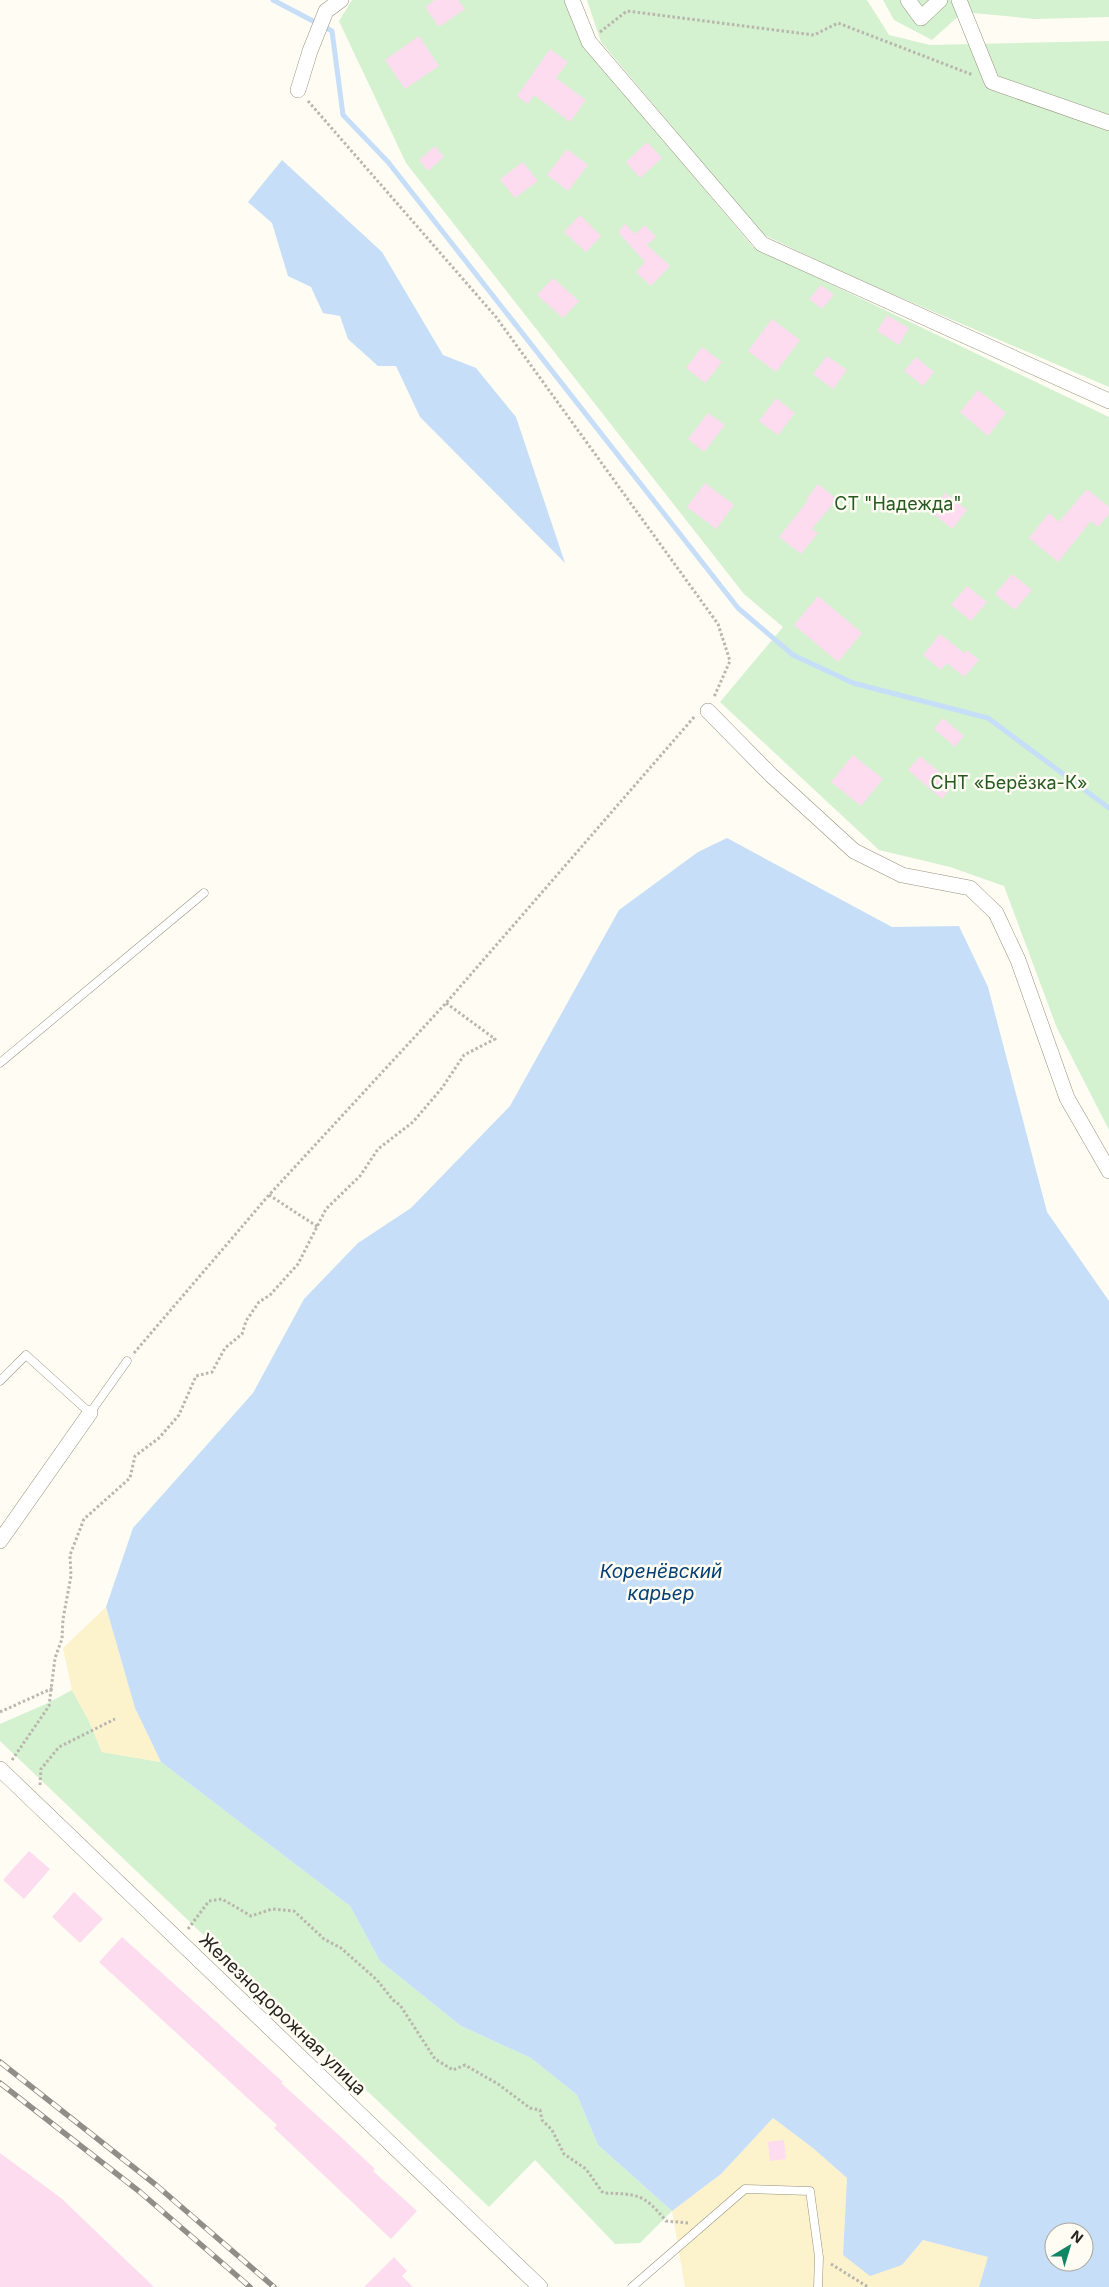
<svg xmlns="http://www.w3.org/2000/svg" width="1109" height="2287" viewBox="0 0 1109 2287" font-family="Inter,sans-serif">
<rect width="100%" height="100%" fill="#fefcf3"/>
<path fill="#d4f1d0" d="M352,0H564L581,42L753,247L1109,417V1130L1057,1028L1004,886L950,867L879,850L720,702L783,627L744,594L406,163L339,21Z
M587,0H867L889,35L930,45L1109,41V387L855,278L762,234L601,42Z
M883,0H1109V17L1035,19L963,12L932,40L894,20Z
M72,1690L89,1721L102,1752L161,1762L350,1906L380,1961L461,2026L531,2058L577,2095L598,2145L672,2211L640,2243L615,2244L535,2160L489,2207L0,1741V1724L48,1703Z"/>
<path fill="#fcf2cc" d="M106,1607L135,1708L161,1762L102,1752L89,1721L72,1690L63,1648Z
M773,2118L813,2148L847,2178L843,2255L902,2265L923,2240L989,2257L979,2287H685L672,2211L721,2174Z"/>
<path fill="#c6def8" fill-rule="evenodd" d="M282,160L382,252L443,355L476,368L516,417L565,563L420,417L396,366H378L348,339L340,316L323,313L311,287L288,276L272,223L248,202Z
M727,838L892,927L959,926L988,987L1047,1212L1109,1301V2287H979L988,2257L923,2240L902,2265L870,2276L843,2255L847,2178L813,2148L773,2118L721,2174L672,2211L598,2145L577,2095L531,2058L461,2026L380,1961L350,1906L161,1762L135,1708L106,1607L133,1528L253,1393L304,1299L358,1243L411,1208L510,1106L619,910L698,852ZM1054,2232H1084V2262H1054Z"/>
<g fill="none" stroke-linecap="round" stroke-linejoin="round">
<path stroke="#c6def8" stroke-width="5" d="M273,0L332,31L343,115L388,162L738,608L793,655L853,683L988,718L1109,808"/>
</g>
<path fill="#fddcf0" d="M435,0H458L465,9L439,27L425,7Z
M419,36L439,66L405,89L385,60Z
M550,49L568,62L556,78L586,100L570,122L534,95L528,104L517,96Z
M647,142L662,158L640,178L626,162Z
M435,146L444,157L428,171L419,160Z
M567,149L588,165L568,191L547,175Z
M523,162L538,181L515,198L500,179Z
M580,215L601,236L586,252L564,232Z
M625,224L635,234L645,225L656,237L647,245L670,266L651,286L636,272L645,262L618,232Z
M553,278L579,301L563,318L537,295Z
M821,285L834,295L822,309L809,299Z
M887,315L909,328L899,345L877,331Z
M772,319L800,340L776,372L748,351Z
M702,347L722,362L705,383L686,368Z
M827,356L847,370L833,389L813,374Z
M916,357L934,372L923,386L904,371Z
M978,390L1006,413L988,436L960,412Z
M776,398L795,413L778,435L759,421Z
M708,413L725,425L704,452L688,439Z
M705,483L734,505L716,529L687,507Z
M818,484L837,499L812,529L818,533L801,554L779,537L809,499L807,498Z
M1087,489L1109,507V514L1098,527L1091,521L1058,562L1029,538L1049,513L1059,522Z
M945,493L967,510L952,529L930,511Z
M1012,574L1032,590L1015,610L995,594Z
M967,586L987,602L971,621L951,605Z
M818,596L862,633L838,662L794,625Z
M940,634L964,653L967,650L979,660L964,677L947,663L941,670L923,655Z
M943,718L964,736L955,747L934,729Z
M853,755L883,779L861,806L831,782Z
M920,756L954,784L942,799L908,770Z
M29,1851L50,1869L24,1899L3,1880Z
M74,1892L103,1919L80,1943L52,1917Z
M122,1937L283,2082L281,2083L342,2138L375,2169L373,2171L417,2211L391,2239L274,2128L277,2125L99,1962Z
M784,2140L786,2159L770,2161L768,2142Z
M0,2153L61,2198L154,2287H0Z
M394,2257L407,2271L402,2276L413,2287H364Z"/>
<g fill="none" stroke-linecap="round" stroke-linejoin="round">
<defs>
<path id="lane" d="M0,1063L204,893
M0,1381L26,1355L90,1413L127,1361
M632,2287L745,2189L810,2191L819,2257L818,2287"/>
<path id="street" d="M572,0L589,42L762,244L1109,401
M908,0L921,18L940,0
M959,0L992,82L1109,123
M298,90L310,51L326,11L341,0
M708,711L771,775L854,851L902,875L970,888L996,913L1018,960L1067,1098L1109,1171
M0,1541L90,1413
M0,1769L540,2287"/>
</defs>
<use href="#lane" stroke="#97917d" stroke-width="9"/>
<use href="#street" stroke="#97917d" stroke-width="16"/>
<path stroke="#b8b6ad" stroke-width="3" stroke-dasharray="2.5 2.5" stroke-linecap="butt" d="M600,32L627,11L814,35L838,23L973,75
M308,101L496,317L718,624L730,661L714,697
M269,1195L318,1227
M134,1353L269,1195L446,1003L695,716
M0,1712L53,1688
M12,1760L49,1706L55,1658L62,1639L63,1619L71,1576L70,1555L84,1519L130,1478L135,1456L159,1438L179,1415L196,1376L212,1372L225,1348L242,1334L246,1321L259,1302L270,1295L298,1264L326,1209L360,1176L378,1149L413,1122L442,1088L464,1055L495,1039L446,1003
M40,1785L41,1769L59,1747L115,1719
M188,1929L209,1901L222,1899L251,1916L272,1909L294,1911L324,1939L341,1948L377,1980L393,2000L400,2005L435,2059L453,2070L465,2065L498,2084L530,2108L540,2110L542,2120L552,2130L564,2154L586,2169L603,2193C638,2194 644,2194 666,2221L688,2223
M831,2264L868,2287"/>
<use href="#lane" stroke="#fff" stroke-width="8"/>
<use href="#street" stroke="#fff" stroke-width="15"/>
<defs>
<path id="rail" d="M0,2062L156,2185L274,2287
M0,2083L140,2192L250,2287"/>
</defs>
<use href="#rail" stroke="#908e86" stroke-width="5.5"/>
<use href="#rail" stroke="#fefcf3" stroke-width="4" stroke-dasharray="11" stroke-linecap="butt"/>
</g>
<g text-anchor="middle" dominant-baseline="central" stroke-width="5" stroke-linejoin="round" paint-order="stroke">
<g font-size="18" fill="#255920" stroke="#fefcf3">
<text x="898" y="503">СТ "Надежда"</text>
<text x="1009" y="782">СНТ «Берёзка-К»</text>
</g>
<g font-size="18" fill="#26241c" stroke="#fefcf3">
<text transform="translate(283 2014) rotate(44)">Железнодорожная улица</text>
</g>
<g font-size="19" font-style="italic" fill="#023f73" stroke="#fefcf3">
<text x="661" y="1571">Коренёвский<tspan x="661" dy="22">карьер</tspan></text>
</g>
</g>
<g transform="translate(1069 2247) rotate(38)"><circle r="24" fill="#fefcf3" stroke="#a8a69d"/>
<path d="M0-4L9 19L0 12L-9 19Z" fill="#118564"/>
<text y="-8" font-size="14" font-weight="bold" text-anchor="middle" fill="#26241c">N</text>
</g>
</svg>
